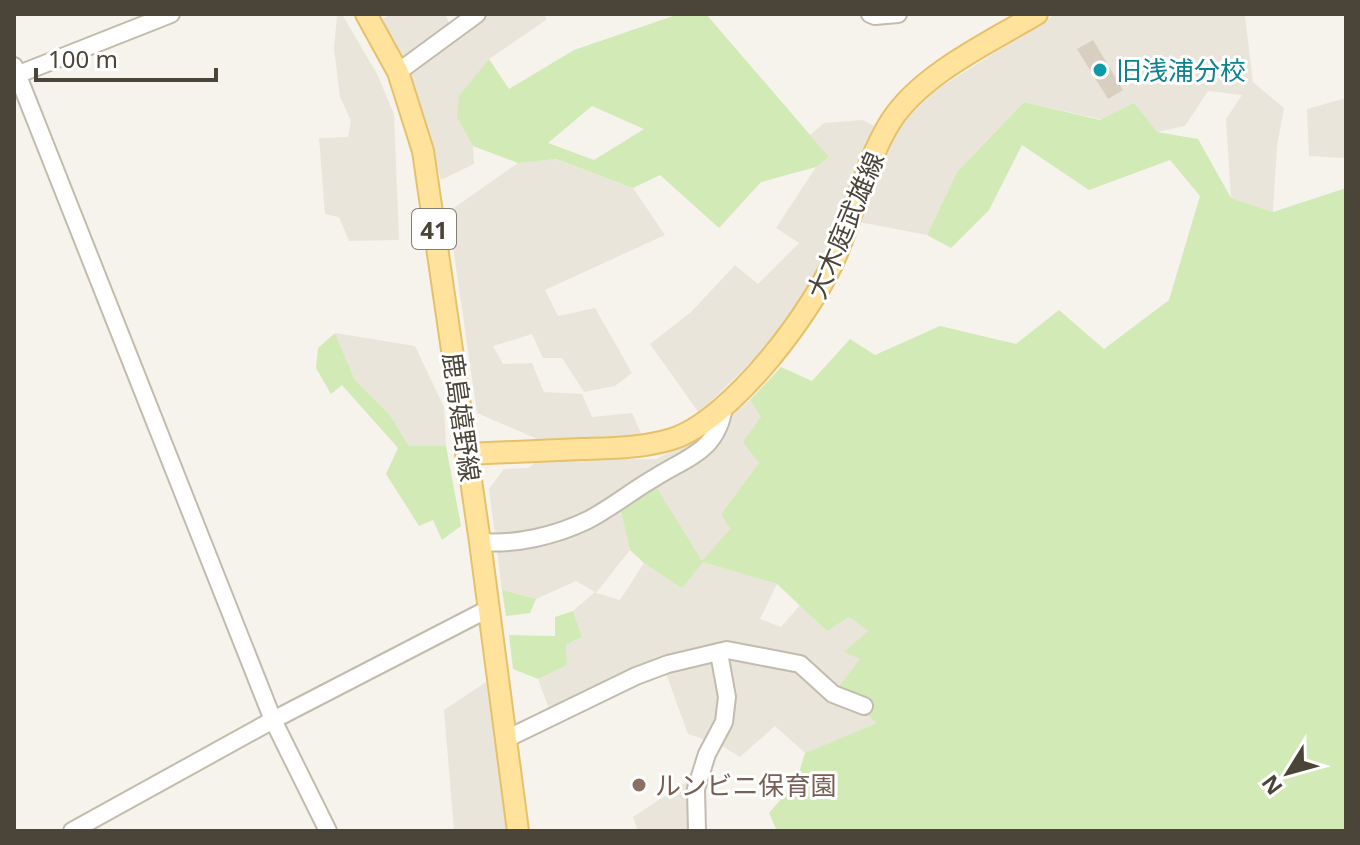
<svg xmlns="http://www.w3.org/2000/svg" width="1360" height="845" viewBox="0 0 1360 845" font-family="'Noto Sans','Noto Sans JP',sans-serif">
<rect width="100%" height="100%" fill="#f6f3ec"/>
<path fill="#eae5da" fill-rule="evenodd" d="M337,14H342L377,74L394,114L399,240L349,241L339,217L325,214L319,138L348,137L351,121L340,97L334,49Z
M391,14H445L449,23L460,14H545L546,20L489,59L457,118L473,146L474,164L441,180L417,95L379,21Z
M1056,14H1269L1245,16L1253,82L1284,108L1277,146L1273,212L1231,198L1226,119L1242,95L1208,91L1185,126L1157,132L1024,102L957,172L927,235L859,222L894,128L917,102Z
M1346,98V155L1343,158L1309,156L1307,109Z
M863,120L878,128L831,255L797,317L699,413L650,344L691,312L735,265L758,284L799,243L776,228L816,167L829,157L810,135L824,123Z
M555,159L633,188L665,235L545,290L558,316L595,308L632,373L615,386L584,392L562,358H543L532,334L493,346L503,364L532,363L544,392L582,394L592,417L632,413L642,435L542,441L477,413L448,212L518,163Z
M335,333L415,346L444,407L446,446H409L389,414L355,380Z
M750,400L761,417L760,462L721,514L730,529L703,562L777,584L760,619L781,627L800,605L827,631L849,617L868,631L845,652L860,659L878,723L805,753L775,726L740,757L719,744L688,734L665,671L550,712L538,679L567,665L566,645L582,637L573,611L595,592L576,581L536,599L502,590L489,489L504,469L528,468L539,460L656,459L704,436ZM619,504L682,587L644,563L620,600L596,593L630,550Z
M486,682L509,831H454L444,710Z
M692,778L703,788L706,831H638L633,817Z"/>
<path fill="#d2eab5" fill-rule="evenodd" d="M679,14H706L829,157L816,167L761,182L719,228L660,175L633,188L556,159L518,163L473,146L457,118L459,96L489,59L509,89L574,50ZM592,106L644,129L594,160L548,143Z
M1024,102L1100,120L1134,103L1157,132L1198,139L1231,198L1273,212L1346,188V831H777L769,813L796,782L805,753L877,723L838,688L860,659L844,652L868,631L849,617L827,631L777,584L703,562L682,588L644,563L630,550L619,504L653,482L702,561L730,529L721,514L759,463L743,442L761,417L750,400L781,367L812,381L850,339L875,355L940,326L1016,344L1059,310L1104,349L1169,300L1200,196L1170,160L1089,190L1022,145L989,210L951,248L927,235L957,172Z
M335,333L355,380L389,414L409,446H446L461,526L442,540L433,520L419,526L386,474L398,448L342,385L331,394L316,368L318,348Z
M502,590L536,599L530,613L506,616Z
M573,611L582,637L566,645L567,665L538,679L513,669L509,635L555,636V617Z"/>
<path fill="#d8cfc1" d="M1093,40L1123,90L1108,99L1077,49Z"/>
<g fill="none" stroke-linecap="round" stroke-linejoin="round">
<defs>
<path id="minor" d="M870,14L875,16L898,14
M14,66L273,720L328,831
M398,72L477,14
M14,76L171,14
M480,542C515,545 555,536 588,520C611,508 633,490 656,477C690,456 718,450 724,406
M506,739L636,676L668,664L727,650L800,664L833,694L864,706
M72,831L273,720L488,609
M697,831L696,789L707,754L724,722L727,697L719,653"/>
<path id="major" d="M366,14L398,72L423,151L480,542L518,831
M466,454C505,452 544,451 582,449C612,448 643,448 672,439C732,420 816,308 838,251C854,211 868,157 891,121C921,74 990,42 1037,14"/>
</defs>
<use href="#minor" stroke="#c2bbae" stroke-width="20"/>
<use href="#major" stroke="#e6c16a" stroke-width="24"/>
<use href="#minor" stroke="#fff" stroke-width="16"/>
<use href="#major" stroke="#ffe39c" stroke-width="20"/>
</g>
<circle fill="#0f9aa8" stroke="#fff" stroke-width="3" cx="1100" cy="70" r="8"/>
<circle fill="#8d6e63" stroke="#fff" stroke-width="3" cx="639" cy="785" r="8"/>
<g text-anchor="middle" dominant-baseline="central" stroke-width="6" stroke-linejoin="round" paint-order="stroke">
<rect fill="#fff" stroke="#817c74" stroke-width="2" x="412" y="209" width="44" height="40" rx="6"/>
<g font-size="24" font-weight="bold" fill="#4b4439">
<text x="434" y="229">41</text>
</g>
<g font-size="26" fill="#0d838f" stroke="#fff" text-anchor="start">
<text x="1116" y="70">旧浅浦分校</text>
</g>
<g font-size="26" fill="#4b4439" stroke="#fff">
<text transform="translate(845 225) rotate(-67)">大木庭武雄線</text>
<text transform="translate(462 417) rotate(82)">鹿島嬉野線</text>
</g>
<g font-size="26" fill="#785e54" stroke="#fff" text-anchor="start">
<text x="655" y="785">ルンビニ保育園</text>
</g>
</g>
<rect width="1360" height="845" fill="none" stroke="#4b4439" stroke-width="32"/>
<g transform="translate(1288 773) rotate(233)" stroke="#ffffff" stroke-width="6" paint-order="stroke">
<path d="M0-6L14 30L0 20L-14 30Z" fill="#4b4439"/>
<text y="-12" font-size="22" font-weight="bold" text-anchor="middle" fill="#4b4439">N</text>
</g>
<path d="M36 68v12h180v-12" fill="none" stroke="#4b4439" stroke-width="4"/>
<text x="48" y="68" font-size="24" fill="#4b4439" stroke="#ffffff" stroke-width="6" paint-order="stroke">100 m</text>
</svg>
